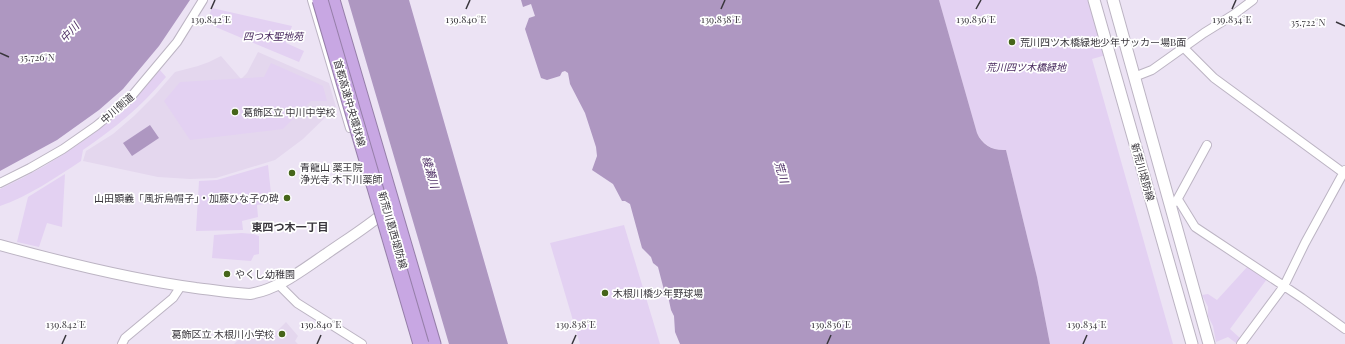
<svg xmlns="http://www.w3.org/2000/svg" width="1345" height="344" viewBox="0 0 1345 344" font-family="'Playfair Display','Noto Sans JP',serif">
<rect width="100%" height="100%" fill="#ece3f4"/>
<path fill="#e4d7ee" d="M258,52L329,83L336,107L303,139L275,160L216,178L190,179L158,177L83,161L86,151L113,134L134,116L155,95L175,72L198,66L209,62L221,56L241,79L247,73Z
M286,322L298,336L295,341L298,344H234L238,340L275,333Z"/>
<path fill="#e3d1f2" d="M939,0H1090L1106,55L1092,59L1173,344H1050L1037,277L1006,150C993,151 983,145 977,133Z
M212,8L292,26L286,43L304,51L299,62L206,23Z
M271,63L323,86L327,101H311L283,129L190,140L164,101L180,82L264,77Z
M160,70L166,77C141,107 115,128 83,150L81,161C55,178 29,196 0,206V189C61,161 116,122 160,70Z
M268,165L272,203L257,205L258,217L242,221L243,230L196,231L199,181L217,180Z
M65,174L62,227L47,223L39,247L17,242L28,197Z
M624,225L660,344H580L550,243Z
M242,233L253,234L259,236V254L254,255L251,261L212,258L214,235Z
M1248,266L1267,279L1230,329L1241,339L1236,343L1228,337L1216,342L1213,326L1208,316V307L1202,295L1208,294L1217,300Z"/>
<path fill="#ae97c1" d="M0,0H190L159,46L123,89L99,110L57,140L0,171Z
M348,0H409L508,344H449Z
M521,0H939L977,133C982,145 993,151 1006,150L1037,277L1050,344H680L675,332L674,316L671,310L668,296L665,294L658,267L653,263L651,257L642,248L630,204L625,201H622L613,184L592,170L597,156L596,147L585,113L570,84L568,73L565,71L562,72L560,76L547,80L541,78L525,29L529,18L535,16L531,4L523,7Z
M150,125L159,138L132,156L123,143Z"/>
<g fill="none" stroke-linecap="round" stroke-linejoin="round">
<defs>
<path id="minor" d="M312,0L350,128
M1184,48L1214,78L1345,174
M1134,77L1152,70L1204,33L1233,15L1253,0
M0,183L30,168L63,149L96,126L130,98L177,42L203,0
M1177,200L1207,145
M1170,203L1179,201L1195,227L1302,298L1345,329
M279,285L297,303L362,344
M122,344L125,338L173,298L181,286
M1241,344L1284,286L1305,243L1345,170"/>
<path id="tertiary" d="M0,245C65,263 129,279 196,288C214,290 232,293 250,294C279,289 302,270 326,254C346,240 367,227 386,211"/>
<path id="secondary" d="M1094,0L1192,344
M1113,0L1209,344"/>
<path id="motorway" d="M332,0L433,344"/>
</defs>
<use href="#minor" stroke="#bcb4c3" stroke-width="10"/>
<use href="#tertiary" stroke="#bcb4c3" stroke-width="12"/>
<use href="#secondary" stroke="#bcb4c3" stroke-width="13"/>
<use href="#motorway" stroke="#967fa9" stroke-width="17"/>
<use href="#minor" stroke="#fff" stroke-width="8"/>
<use href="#tertiary" stroke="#fff" stroke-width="10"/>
<use href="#secondary" stroke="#fff" stroke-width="11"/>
<use href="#motorway" stroke="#c8a7e3" stroke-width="15"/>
<defs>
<path id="motorway-bridge" d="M320,0L421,344"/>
</defs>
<use href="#motorway-bridge" stroke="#967fa9" stroke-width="17" stroke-linecap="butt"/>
<use href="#motorway-bridge" stroke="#c8a7e3" stroke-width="15"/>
</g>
<path fill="none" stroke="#39363c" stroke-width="1.5" d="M211,9L215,0M466,9L470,0M721,9L725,0M976,9L981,0M1232,9L1236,0M1336,22L1345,26M0,53L9,57M62,344L66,335M317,344L321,335M572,344L576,335M827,344L831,335M1083,344L1087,335"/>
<g fill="#46651a" stroke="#fff" stroke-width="1.5">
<circle cx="1012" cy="42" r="4"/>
<circle cx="235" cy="112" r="4"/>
<circle cx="292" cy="173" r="4"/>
<circle cx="287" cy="198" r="4"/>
<circle cx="227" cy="274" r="4"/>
<circle cx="605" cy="293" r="4"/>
<circle cx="282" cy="334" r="4"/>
</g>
<g text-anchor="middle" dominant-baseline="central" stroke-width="3.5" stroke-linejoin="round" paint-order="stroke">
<g font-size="10" font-style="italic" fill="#48295e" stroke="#fff">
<text x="273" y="36">四つ木聖地苑</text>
<text x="1026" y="67">荒川四ツ木橋緑地</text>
</g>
<g font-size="10" fill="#39363c" stroke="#fff" text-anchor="start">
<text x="1020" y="42">荒川四ツ木橋緑地少年サッカー場B面</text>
<text x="243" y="112">葛飾区立 中川中学校</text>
<text x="300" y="167">青龍山 薬王院<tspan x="300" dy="12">浄光寺 木下川薬師</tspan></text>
<text x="279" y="198" text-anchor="end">山田顕義「風折烏帽子」・加藤ひな子の碑</text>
<text x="235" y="274">やくし幼稚園</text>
<text x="613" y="293">木根川橋少年野球場</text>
<text x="274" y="334" text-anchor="end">葛飾区立 木根川小学校</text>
</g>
<g font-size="10" fill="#39363c" stroke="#fff">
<text transform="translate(350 103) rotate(74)">首都高速中央環状線</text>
<text transform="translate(117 108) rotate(-41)">中川側道</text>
<text transform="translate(1143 172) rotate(74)">新荒川堤防線</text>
<text transform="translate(393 230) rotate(74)">新荒川葛西堤防線</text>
</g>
<g font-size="11" font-style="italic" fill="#4e2f65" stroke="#fff">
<text transform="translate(69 32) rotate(-47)">中川</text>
<text transform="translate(431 172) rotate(74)">綾瀬川</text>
<text transform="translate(782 172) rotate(73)">荒川</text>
</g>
<g font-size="11" font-weight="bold" fill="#39363c" stroke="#fff">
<text x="290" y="226">東四つ木一丁目</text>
</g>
</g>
<g font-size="10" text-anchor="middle" fill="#39363c" stroke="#fff" stroke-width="3.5" stroke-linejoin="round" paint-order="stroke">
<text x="211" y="23">139.842°E</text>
<text x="466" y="23">139.840°E</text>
<text x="721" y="23">139.838°E</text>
<text x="976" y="23">139.836°E</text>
<text x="1232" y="23">139.834°E</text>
<text x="1308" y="26">35.722°N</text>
<text x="37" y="61">35.726°N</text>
<text x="66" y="328">139.842°E</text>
<text x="321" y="328">139.840°E</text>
<text x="576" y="328">139.838°E</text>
<text x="831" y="328">139.836°E</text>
<text x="1087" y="328">139.834°E</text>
</g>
</svg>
